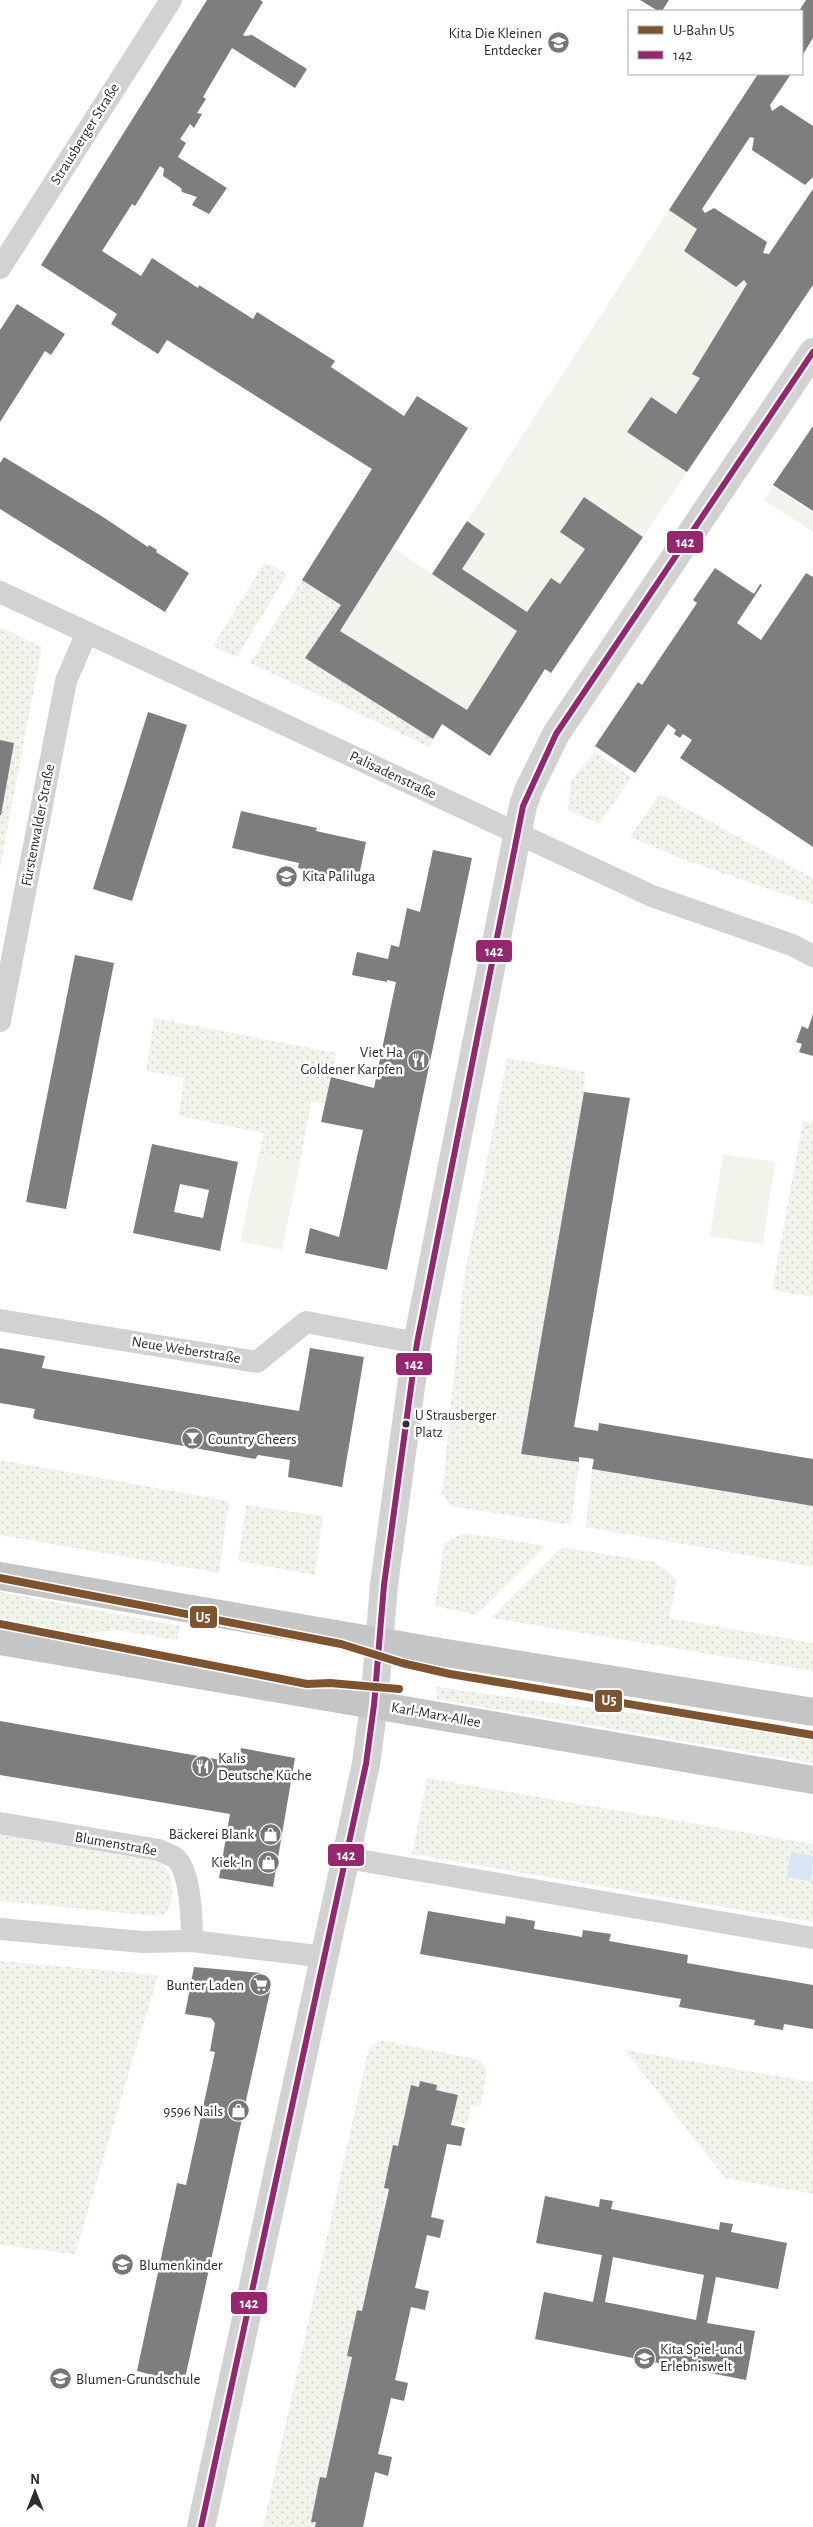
<svg xmlns="http://www.w3.org/2000/svg" width="813" height="2527" viewBox="0 0 813 2527" font-family="'Alegreya Sans',sans-serif">
<defs>
<pattern id="grass-dots" width="8" height="8" patternUnits="userSpaceOnUse" patternTransform="scale(1.25)"><rect width="8" height="8" fill="#f0f4eb"/><path d="M2 2h.1M6 6h.1" fill="none" stroke="#ced2ca" stroke-width="1.8" stroke-linecap="round"/></pattern>
</defs>
<rect width="100%" height="100%" fill="#fff"/>
<path fill="url(#grass-dots)" d="M265,562L287,574L237,657L213,646Z
M302,580L341,605L305,658L433,739L430,747L250,663Z
M0,627L42,647L0,867Z
M595,751L631,778L599,824L568,810L571,781Z
M660,794L813,878V904L682,859L630,837Z
M154,1018L336,1053L326,1103L311,1102L300,1163L259,1154L264,1133L179,1116L184,1078L146,1071Z
M507,1058L585,1072L584,1092L521,1454L579,1462L571,1525L451,1506L442,1493L464,1278Z
M803,1121L813,1123V1297L772,1290Z
M0,1460L229,1501L219,1573L0,1535Z
M592,1469L813,1506V1567L586,1527Z
M246,1505L323,1516L315,1575L238,1561Z
M464,1533L546,1546L476,1615L435,1606L444,1544Z
M562,1547L654,1562L667,1570L677,1581L669,1618L813,1643V1671L491,1618Z
M0,1592L180,1626L177,1640L117,1630L69,1635L0,1623Z
M437,1687L606,1710L676,1717L729,1720L813,1731V1763L437,1699Z
M427,1778L813,1844V1922L412,1854Z
M0,1832L155,1859C171,1866 175,1888 171,1904L164,1914L156,1916L0,1901Z
M0,1961L158,1975L75,2254L0,2245Z
M381,2040L480,2060L487,2071L480,2107L471,2105L467,2124L452,2120L458,2095L411,2085L315,2527H263L369,2047Z
M625,2050L813,2082V2194L725,2178Z"/>
<path fill="#f0f4eb" d="M669,210L697,229L684,251L736,287L744,280L747,284L692,373L700,378L676,414L651,397L627,432L687,472L643,537L584,497L560,532L585,549L560,584L551,578L527,612L462,569L485,534L467,521Z
M773,487L813,513V532L764,500Z
M393,548L517,631L467,710L340,631Z
M259,1154L300,1163L282,1250L240,1241Z
M723,1154L775,1162L763,1244L710,1236Z"/>
<path fill="#d6e6f2" d="M791,1852L813,1856L811,1881L787,1877Z"/>
<path fill="#7e7e7e" fill-rule="evenodd" d="M207,0H260L263,2L243,35L245,36L252,35L307,69L295,88L232,48L203,97L206,99L197,113L202,114L194,128L190,124L180,139L186,143L178,157L227,188L209,214L192,205L197,197L182,192L181,188L163,176L164,169L160,166L135,206L132,204L102,251L141,276L152,258L198,288L199,285L253,319L257,312L335,361L331,367L404,416L417,396L468,428L340,631L467,710L517,631L432,574L467,521L485,534L462,569L527,612L551,578L560,584L585,549L560,532L584,497L643,537L551,673L545,669L490,756L442,724L433,739L305,658L341,605L302,580L372,469L167,340L158,354L111,324L117,314L41,265Z
M640,0H669L662,11H658Z
M806,0H813V38L802,56V11H799Z
M758,74H791L770,105L772,111L781,105L813,126V177L805,185L752,150L754,138L750,137L702,209L705,213L714,208L767,242L763,253L769,254L813,189V285L687,472L627,432L651,397L676,414L700,378L692,374L747,284L744,280L736,287L684,251L697,229L669,210Z
M17,304L65,334L51,355L45,351L0,422V330Z
M813,426V511L773,485Z
M4,457L103,517L148,547L149,545L157,550L156,552L189,573L165,612L0,509V463Z
M715,568L754,594L760,584L762,585L737,623L761,640L806,573L813,577V847L680,758L692,740L683,734L680,738L674,734L676,730L668,724L635,773L595,746L638,682L642,685L697,603L693,600Z
M148,712L187,725L132,901L93,889Z
M0,740L14,743L1,815H0Z
M241,811L317,828L316,831L366,842L358,881L298,868L299,863L232,848Z
M433,850L472,858L387,1270L305,1253L310,1228L339,1237L363,1130L321,1122L331,1077L374,1088L396,982L387,980V982L352,975L357,952L388,959L391,945L399,947L407,908L420,912Z
M75,955L114,963L66,1209L26,1202Z
M813,1014V1056L799,1052L802,1044L796,1042L802,1026L808,1029Z
M584,1092L630,1098L574,1427L598,1431L599,1423L813,1459V1506L592,1469L594,1459L579,1457V1462L521,1454Z
M152,1144L238,1162L220,1251L133,1233ZM180,1184L209,1190L203,1218L174,1212Z
M0,1348L45,1356L42,1368L299,1411L310,1348L364,1357L342,1487L288,1477L290,1460L258,1455L255,1459L35,1419L33,1417L35,1409L0,1403Z
M0,1721L238,1763L241,1748L295,1758L273,1887L219,1878L230,1814L0,1775Z
M428,1911L505,1924L506,1916L535,1921L534,1929L582,1937L583,1930L611,1934L609,1941L688,1955L687,1963L813,1985V2029L784,2024L783,2030L754,2025L755,2020L679,2007L681,1999L420,1954Z
M194,1967L261,1973L271,1987L184,2383L137,2371L177,2183L186,2185L215,2052L210,2051L215,2023L211,2018L185,2014Z
M420,2081L437,2085L436,2090L458,2095L451,2125L465,2128L461,2146L447,2144L431,2217L444,2220L440,2238L427,2235L415,2288L429,2291L425,2310L411,2307L395,2380L408,2383L404,2401L391,2398L378,2454L392,2457L388,2476L375,2472L363,2527H315L316,2522H311L320,2477L326,2478L352,2357L347,2356L357,2310L362,2311L389,2189L384,2188L393,2145L398,2146L411,2085L419,2087Z
M545,2196L599,2207L600,2199L613,2201L611,2209L719,2230L720,2222L733,2224L731,2232L787,2243L778,2289L716,2277L707,2323L755,2331L746,2380L535,2339L544,2292L593,2302L602,2255L536,2243ZM613,2257L704,2275L696,2320L605,2302Z"/>
<g fill="none" stroke-linecap="round" stroke-linejoin="round">
<path stroke="#d2d2d2" stroke-width="22" d="M0,268L171,0
M0,592L652,896L792,945L813,956
M0,1021L66,681L87,632
M0,1320L257,1362L306,1322L417,1343
M0,1823L159,1850C163,1852 169,1854 174,1857C191,1868 192,1921 192,1941
M347,1858L813,1938
M0,1929L142,1942L192,1941L326,1957"/>
<path stroke="#d2d2d2" stroke-width="28" d="M201,2527L366,1764L374,1705L384,1585L417,1343L523,806L528,791L556,734L813,352"/>
<path stroke="#c5c5c5" stroke-width="28" d="M0,1576L440,1652L813,1712
M0,1641L813,1780"/>
<defs>
<path id="bus-1" d="M201,2527L366,1764L374,1705L384,1585L417,1343L523,806L556,734L813,352"/>
</defs>
<use href="#bus-1" stroke="#fff" stroke-width="10"/>
<use href="#bus-1" stroke="#95276e" stroke-width="6"/>
<defs>
<path id="metro-1" d="M0,1578L341,1644L402,1663L450,1674L813,1735
M0,1624L307,1684L330,1683L399,1689"/>
</defs>
<use href="#metro-1" stroke="#fff" stroke-width="11"/>
<use href="#metro-1" stroke="#7e5330" stroke-width="8"/>
</g>
<defs>
<symbol id="school-disc" viewBox="-11 -11 22 22"><circle r="9.5" fill="#767676" stroke="#fff"/><path d="M0-5L7-2L0 1L-7-2ZM-4 1L0 2.5L4 1V4Q0 6-4 4Z" fill="#fff"/></symbol>
<symbol id="restaurant-disc" viewBox="-11 -11 22 22"><circle r="9.5" fill="#767676" stroke="#fff"/><path d="M-5-6h1v4h1v-4h1v4h1v-4h1v5L-1.5 .5V6h-2V.5L-5-1ZM5-6V6H3V1.5H1.5Q1.5-4 5-6Z" fill="#fff"/></symbol>
<symbol id="bar-disc" viewBox="-11 -11 22 22"><circle r="9.5" fill="#767676" stroke="#fff"/><path d="M-6-5H6L.8 .8V4.5H3.5V6h-7V4.5H-.8V.8Z" fill="#fff"/></symbol>
<symbol id="shop-disc" viewBox="-11 -11 22 22"><circle r="9.5" fill="#767676" stroke="#fff"/><path d="M-5-2.5h2.3a2.7 3.5 0 0 1 5.4 0H5L5.5 6h-11ZM-1.5-2.5h3a1.5 2.3 0 0 0-3 0Z" fill="#fff"/></symbol>
<symbol id="supermarket-disc" viewBox="-11 -11 22 22"><circle r="9.5" fill="#767676" stroke="#fff"/><path d="M-6-5.5h2.5l.6 2H6L4.5 2H-2.5L-4.4-4H-6ZM-1.5 3.2a1.3 1.3 0 1 0 .1 0ZM3 3.2a1.3 1.3 0 1 0 .1 0Z" fill="#fff"/></symbol>
</defs>
<g fill-rule="evenodd">
<use href="#school-disc" x="546" y="30" width="25" height="25"/>
<use href="#school-disc" x="274" y="864" width="25" height="25"/>
<use href="#restaurant-disc" x="406" y="1048" width="25" height="25"/>
<use href="#bar-disc" x="180" y="1426" width="25" height="25"/>
<use href="#restaurant-disc" x="190" y="1754" width="25" height="25"/>
<use href="#shop-disc" x="258" y="1822" width="25" height="25"/>
<use href="#shop-disc" x="256" y="1850" width="25" height="25"/>
<use href="#supermarket-disc" x="248" y="1972" width="25" height="25"/>
<use href="#shop-disc" x="226" y="2098" width="25" height="25"/>
<use href="#school-disc" x="110" y="2252" width="25" height="25"/>
<use href="#school-disc" x="632" y="2346" width="25" height="25"/>
<use href="#school-disc" x="48" y="2366" width="25" height="25"/>
</g>
<circle fill="#2d2d2d" stroke="#fff" stroke-width="2" cx="406" cy="1424" r="4.5"/>
<g text-anchor="middle" dominant-baseline="central" stroke-width="5" stroke-linejoin="round" paint-order="stroke">
<g font-size="14" fill="#2d2d2d" stroke="#fff" text-anchor="start">
<text x="415" y="1416">U Strausberger<tspan x="415" dy="17">Platz</tspan></text>
</g>
<g font-size="15" fill="#2d2d2d" stroke="#fff" text-anchor="end">
<text x="542" y="33">Kita Die Kleinen<tspan x="542" dy="17">Entdecker</tspan></text>
<text x="302" y="876" text-anchor="start">Kita Paliluga</text>
<text x="403" y="1052">Viet Ha<tspan x="403" dy="17">Goldener Karpfen</tspan></text>
<text x="208" y="1439" text-anchor="start">Country Cheers</text>
<text x="218" y="1758" text-anchor="start">Kalis<tspan x="218" dy="17">Deutsche Küche</tspan></text>
<text x="254" y="1834">Bäckerei Blank</text>
<text x="252" y="1862">Kiek-In</text>
<text x="244" y="1985">Bunter Laden</text>
<text x="223" y="2111">9596 Nails</text>
<text x="139" y="2265" text-anchor="start">Blumenkinder</text>
<text x="660" y="2349" text-anchor="start">Kita Spiel-und<tspan x="660" dy="17">Erlebniswelt</tspan></text>
<text x="76" y="2379" text-anchor="start">Blumen-Grundschule</text>
</g>
<g font-size="15" fill="#2d2d2d" stroke="#fff">
<text transform="translate(85 134) rotate(-58)">Strausberger Straße</text>
<text transform="translate(393 775) rotate(25)">Palisadenstraße</text>
<text transform="translate(38 825) rotate(-79)">Fürstenwalder Straße</text>
<text transform="translate(186 1350) rotate(9)">Neue Weberstraße</text>
<text transform="translate(436 1715) rotate(10)">Karl-Marx-Allee</text>
<text transform="translate(116 1844) rotate(10)">Blumenstraße</text>
</g>
</g>
<g stroke="#fff" stroke-width="2">
<rect x="666" y="530" width="38" height="24" rx="5" fill="#95276e"/>
<rect x="475" y="939" width="38" height="24" rx="5" fill="#95276e"/>
<rect x="395" y="1352" width="38" height="24" rx="5" fill="#95276e"/>
<rect x="189" y="1605" width="29" height="24" rx="5" fill="#7e5330"/>
<rect x="594" y="1689" width="29" height="24" rx="5" fill="#7e5330"/>
<rect x="327" y="1843" width="38" height="24" rx="5" fill="#95276e"/>
<rect x="230" y="2291" width="38" height="24" rx="5" fill="#95276e"/>
</g>
<g font-size="14" text-anchor="middle" font-weight="bold" fill="#fff">
<text x="685" y="547">142</text>
<text x="494" y="956">142</text>
<text x="414" y="1369">142</text>
<text x="203" y="1622">U5</text>
<text x="609" y="1705">U5</text>
<text x="346" y="1860">142</text>
<text x="249" y="2308">142</text>
</g>
<rect x="628" y="10" width="175" height="65" fill="#ffffff" stroke="#ababab"/>
<rect x="638" y="26" width="25" height="8" fill="#7e5330" stroke="#ababab"/>
<text x="673" y="35" font-size="15" fill="#2d2d2d">U-Bahn U5</text>
<rect x="638" y="51" width="25" height="8" fill="#95276e" stroke="#ababab"/>
<text x="673" y="60" font-size="15" fill="#2d2d2d">142</text>
<g transform="translate(35 2492)" stroke="#ffffff" stroke-width="4" paint-order="stroke">
<path d="M0-4L9 19L0 12L-9 19Z" fill="#2d2d2d"/>
<text y="-8" font-size="14" font-weight="bold" text-anchor="middle" fill="#2d2d2d">N</text>
</g>
</svg>
